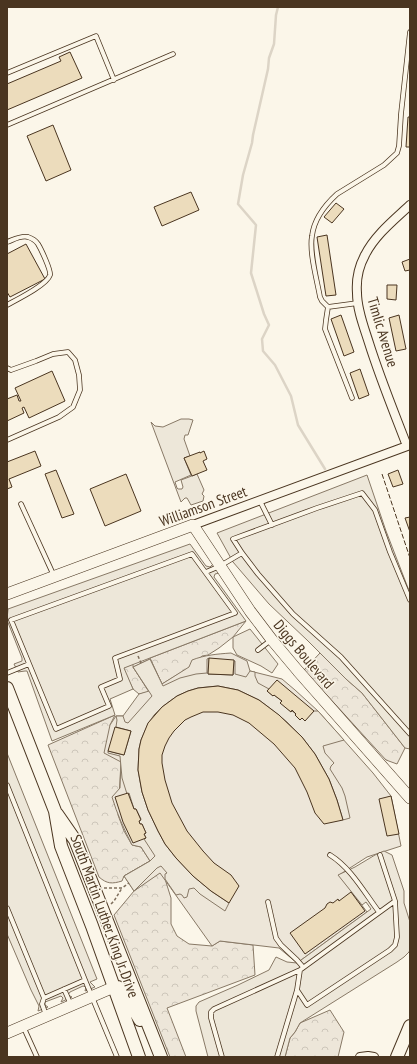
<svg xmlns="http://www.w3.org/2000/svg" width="417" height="1064" viewBox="0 0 417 1064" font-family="'PT Sans Narrow',sans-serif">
<defs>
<pattern id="forest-crowns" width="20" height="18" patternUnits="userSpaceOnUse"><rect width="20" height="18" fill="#ede6d9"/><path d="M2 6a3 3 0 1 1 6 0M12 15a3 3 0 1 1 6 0" fill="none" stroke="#cdc6ba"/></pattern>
</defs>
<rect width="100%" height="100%" fill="#fbf6e9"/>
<path fill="url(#forest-crowns)" stroke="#887966" d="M246,621L233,637L219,648L208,655L202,656L190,667L162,684L150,658Z
M320,653L346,679L362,693L405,748L397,764L386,760L304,670Z
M133,664V667L149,692L139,694L133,689L123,668Z
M115,715L110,725L121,762L118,815L124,831L132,845L141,847L150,861L124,876L122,881C112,884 107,884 99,877L48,745Z
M160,872L165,879L171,898V924L177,936L189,944L212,946L220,941L253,945L255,975L167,1008L186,1057H170L114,915L134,891Z
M330,1010L344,1032L338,1057H285L290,1038L295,1032L300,1023Z"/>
<path fill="#ede6d9" stroke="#887966" d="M231,653L247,661L250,671L282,679L295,690L318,711L373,773L391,796L401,846L367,857L339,875L367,912L297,963L279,948L220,941L212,946L160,873L134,891L124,876L150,861L141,847L132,845C124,829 117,814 112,797L120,788L121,762L104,753L110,725L116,716H123L139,694L149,691L133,667L150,659L162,684L189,667L192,660C205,655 217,654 231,653Z"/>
<path fill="#ede7d9" stroke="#887966" d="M181,419H189L193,420L188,435H185L184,439L190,456L184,458L191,475L175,482L177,488L178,489H182L183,487L181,480L197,474L204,490L202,494L204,496L203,501L191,505L187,498H185L181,502L151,422L155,426L163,427Z
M367,475L386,531L408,588L410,591V749L405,748L362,693L346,679L307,640L269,604L233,562L217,533Z
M190,544L206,566L210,567L213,564L219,573L215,574L214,577L246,621L124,668L133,689L110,699L115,715L52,741L27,671H25L18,672L14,664L22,661V658L7,620L8,609Z
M250,629L278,664L272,673L261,666L237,655L233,648V637Z
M209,658L208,674L233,675L234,661H235V674L246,677L250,671L255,672V676L258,683L269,689L267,691L273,696L274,695L282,701L281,703L291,712L292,711L296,714L295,715L300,720L302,718L305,720L314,711H318L344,740L323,746L325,753L334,763L331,766L330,769L342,788L345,796L350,818L343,820L337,800L329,779L315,754L302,737L287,722L271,709L259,700L238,690L218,686L198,688L188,691L177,696L170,701L162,707L154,715L148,724L141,740L139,749L138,770L142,792L148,810L158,831L165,844L176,858L193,876L211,891L229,903L225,911L200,894L194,888L189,889L187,897L184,898L182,895L180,894L176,895L165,879V874L167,873L161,866L157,868L134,891L124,876L150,861L155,856L144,839L146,838L144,834L146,833L142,824H140L139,821L141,819L136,809H134L129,793L127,794L122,778L120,756L108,753V751L124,755L131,731L116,727L117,720L116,716H123L125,722L128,723L152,696L133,667L150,659L163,686L180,678L196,674L207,673V659Z
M7,753L97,979L90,982L95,987L85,991L86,987L83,986L70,992L68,995L72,997L61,1002L63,998L61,996L45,1002V1005L48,1007L38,1011L39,1006L31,990L7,934Z
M384,851L392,855L404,891V903L410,922V950L409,952L404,957L397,962L300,1023L295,1032L290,1038L285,1057H208L196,1011V1006L199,1002L238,985L269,970L276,957L287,962L297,963L371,909L366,902L362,905L338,875L355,867L375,855Z"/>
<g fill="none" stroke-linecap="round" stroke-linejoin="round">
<path stroke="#dcd4c6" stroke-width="2.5" d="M278,7L276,15L274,44L269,58L268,69L253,135L252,143L243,175L238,204L256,225L251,273L264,314L269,325L262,339L263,351L275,365L291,396L298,425L325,469"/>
</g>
<path fill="#ecdcbc" stroke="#4a3520" d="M70,52L82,78L7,110V84L61,61L59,57Z
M408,117H410V147H406Z
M53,125L71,170L46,181L27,136Z
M191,192L199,210L162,226L154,207Z
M336,203L344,209L332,223L324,217Z
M327,235L336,295L326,296L317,237Z
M26,244L45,279L10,297L7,292V254Z
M410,259V270L405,271L402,262Z
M387,285H397L396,300L387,299Z
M341,315L354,352L344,356L331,319Z
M399,315L406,349L396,351L389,318Z
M360,369L369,395L359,399L350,373Z
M52,371L65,401L29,418L24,407L22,408L24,413L7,421V399L17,395L19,401H21L15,388Z
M35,451L41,466L9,479L12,487L7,489V462Z
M204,451L207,459L203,461L207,470L192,476L184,458L200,452V453Z
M56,470L74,514L62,518L45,474Z
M398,470L403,484L393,487L388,474Z
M126,474L141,511L105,526L90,489Z
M410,517V532L405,518Z
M209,658L234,660L233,675L208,674Z
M277,680L314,711L305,721L302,718L300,720L295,715L296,714L292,710L291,712L280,703L282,701L274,695L273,696L267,691Z
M218,686L238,690L259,700L279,715L302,737L315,754L329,779L337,800L343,820L324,824L315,813L307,792L295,768L274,744L249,723L233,715L218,712H203L191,717L185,720L174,731L169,738L165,746L162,755V763L165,780L172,803L187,831L203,851L214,863L231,875L239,886L229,903L211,891L193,876L176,858L165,844L158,831L148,810L142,792L138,770L139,749L141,740L148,723L162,707L177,696L188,691L198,688Z
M115,727L131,731L124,755L108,751Z
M128,793L134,809H136L141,820L139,821L140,824H142L146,833L144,834L146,838L133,843L123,822L115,797Z
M391,796L399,834L387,836L379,799Z
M351,892L365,911L305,954L290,933L325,908L327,904L330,902L333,903L338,899L339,901Z"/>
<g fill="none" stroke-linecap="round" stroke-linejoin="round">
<defs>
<path id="lane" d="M7,73L96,36L114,80
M7,125L173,54
M7,242C13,240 21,235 28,237C31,238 36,241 38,244C41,249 51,270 50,275C47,285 16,300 7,305
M358,303L328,307L322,301L320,297C317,280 309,252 312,236C314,219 325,205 337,194L384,165L397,153L399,146L401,114L410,32
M328,307L326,320L325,329L352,398
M7,368L11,370L36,361L53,354L68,352L75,360L79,375L80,390L73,407L59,417L7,440
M260,501L272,525
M21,504L54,576
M192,554L235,613L115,658L120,679L101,687L109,706L56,729L11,620Z
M206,572L220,566L242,553
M410,600L390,552L375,510L362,493L317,508L233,539L242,553L258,574L293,614L341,657L410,734
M258,650L271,640
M7,673L29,664
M7,785L85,980L44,998L7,908
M330,855C351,868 364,892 379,912
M268,902L276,938L281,945L297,960L303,967
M85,980L117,1057
M64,989L71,1005
M297,990L307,1005L390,950L395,945L397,937L395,901L380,855
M44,998L42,1004L46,1015
M23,1026L37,1057
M222,1057L211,1018V1012L214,1009L300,970L395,901
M277,1057L297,990L300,970"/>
<path id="street" d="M407,446C394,412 380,378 369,343C364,327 357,310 357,293C356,280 359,266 365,255C375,235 394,220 410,205
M193,525L410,445
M360,1057L368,1056L374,1057"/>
<path id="secondary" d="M7,594L193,525L250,611L272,640L298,671L410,798
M7,1033L114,987"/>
<path id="primary" d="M7,688L55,811L61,846L92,926L139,1057
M57,814L75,840L161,1057
M114,987H118L124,990L129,1002L140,1020
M397,1057L410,1026"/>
</defs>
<use href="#lane" stroke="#4a3520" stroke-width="5.5"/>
<use href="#street" stroke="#4a3520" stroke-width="10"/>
<use href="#secondary" stroke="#4a3520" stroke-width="12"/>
<use href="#primary" stroke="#4a3520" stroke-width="14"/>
<path stroke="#7f6f5c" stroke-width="1.5" stroke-dasharray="3 2" stroke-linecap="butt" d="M138,656L141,663
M104,888H122L129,883
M111,904L114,901L122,888"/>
<use href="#lane" stroke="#fbf6e9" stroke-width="4"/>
<use href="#street" stroke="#fbf6e9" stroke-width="8"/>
<use href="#secondary" stroke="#fbf6e9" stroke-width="11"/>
<use href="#primary" stroke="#fbf6e9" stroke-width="12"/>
<path stroke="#4a3520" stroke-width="1" stroke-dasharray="5 2" stroke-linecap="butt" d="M382,474L410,558"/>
</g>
<g text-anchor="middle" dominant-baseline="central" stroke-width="3" stroke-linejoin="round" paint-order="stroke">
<g font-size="15" fill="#4a3520" stroke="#fbf6e9">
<text transform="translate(383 332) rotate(73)">Timlic Avenue</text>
<text transform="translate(203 506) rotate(-20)">Williamson Street</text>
<text transform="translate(304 654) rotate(50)">Diggs Boulevard</text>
<text transform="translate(105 916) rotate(70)">South Martin Luther King Jr Drive</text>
</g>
</g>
<rect width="417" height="1064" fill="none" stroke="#4a3520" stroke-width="16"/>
</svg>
